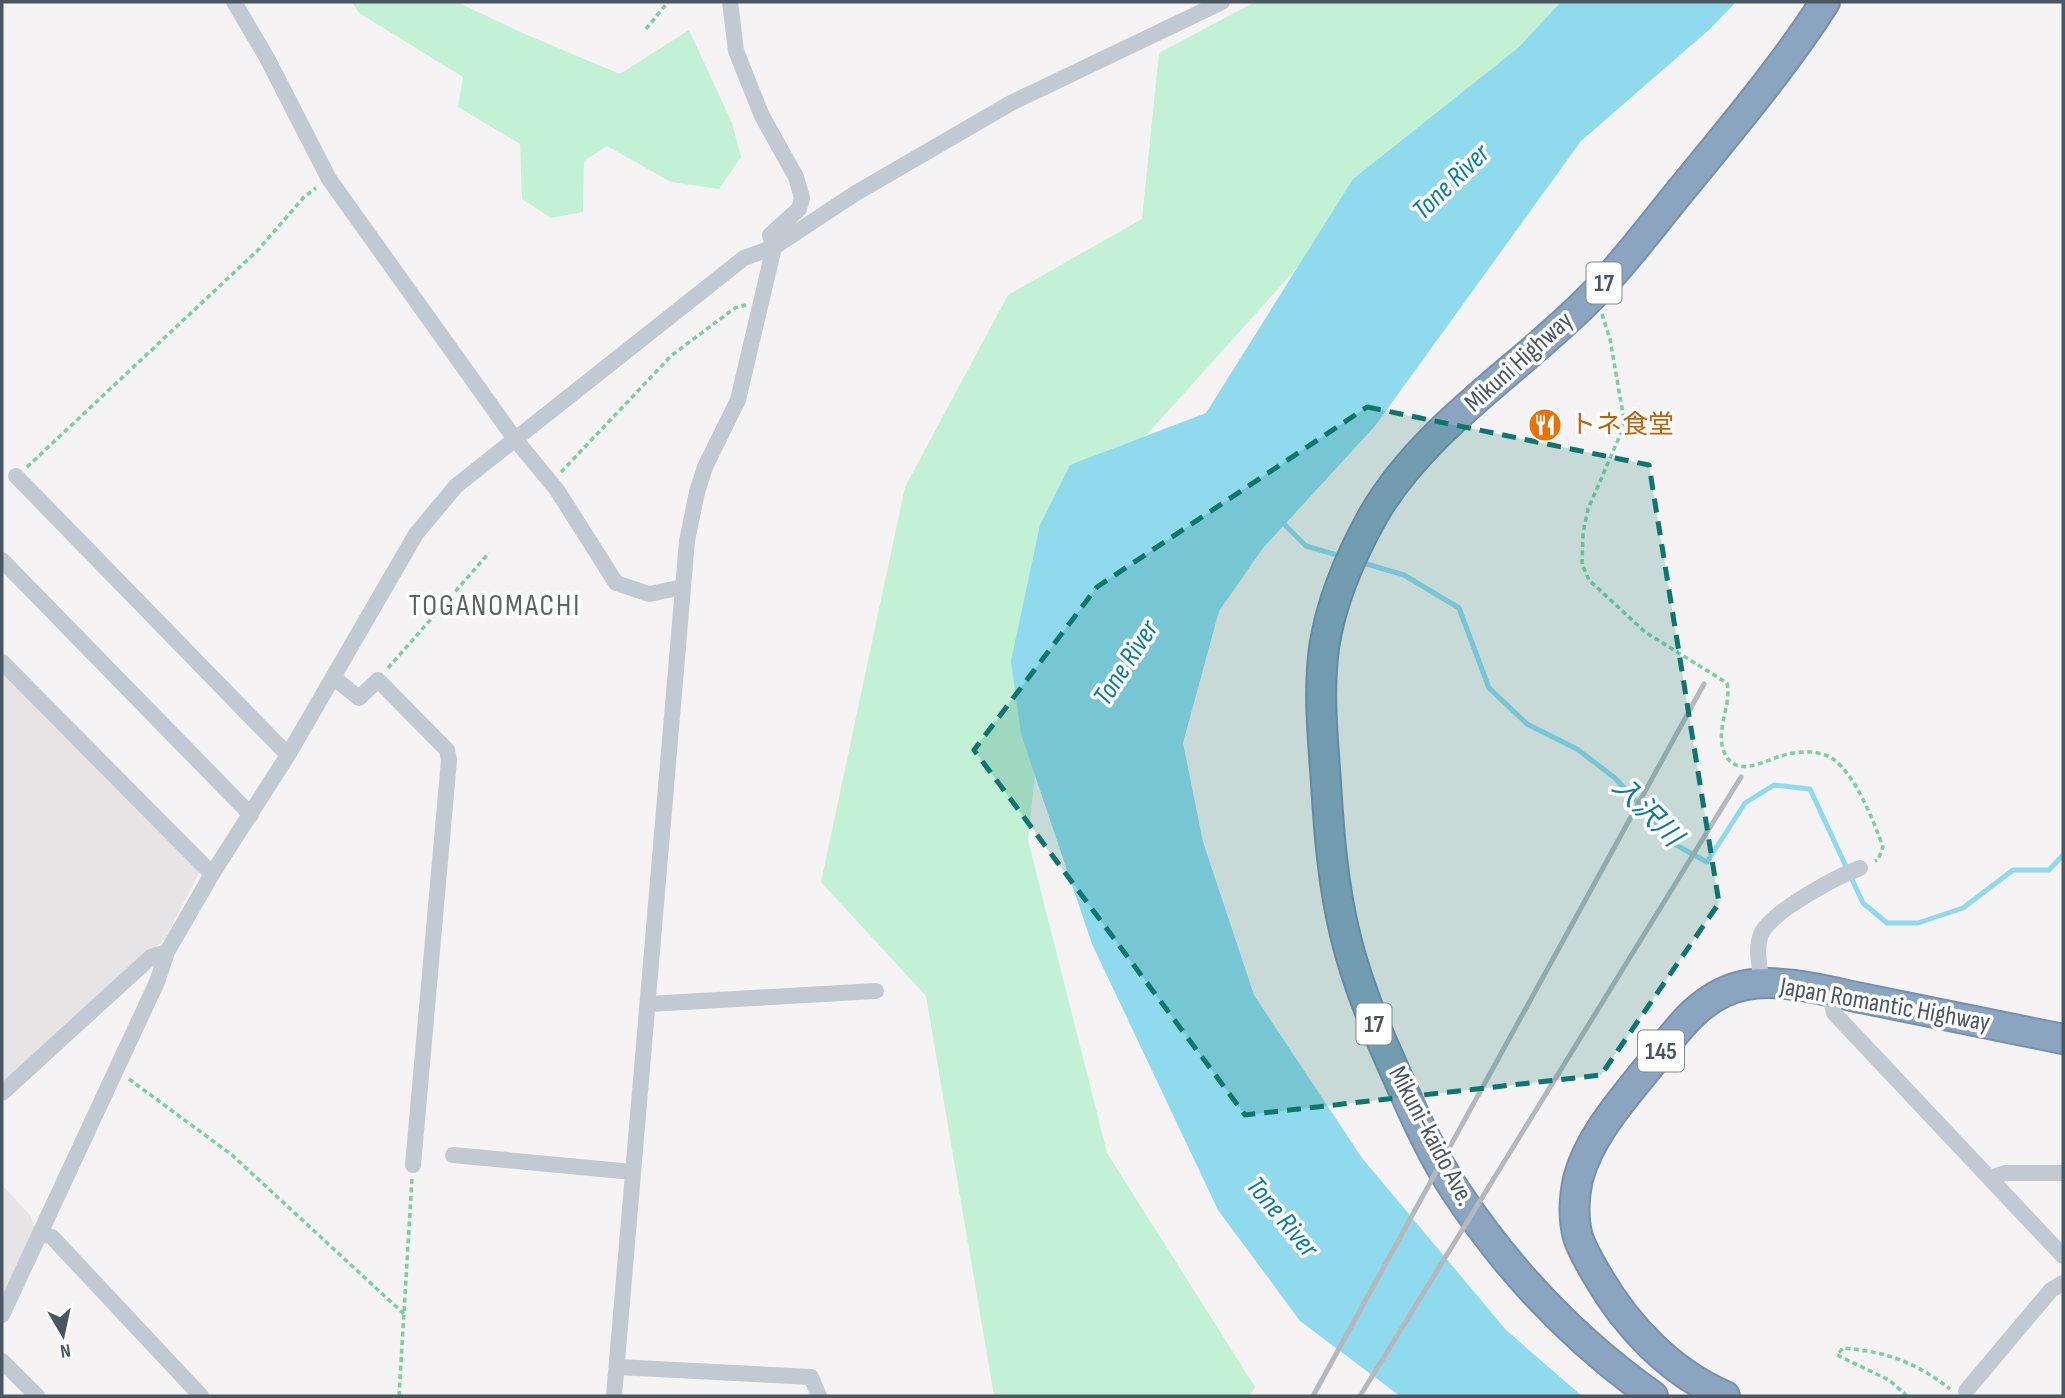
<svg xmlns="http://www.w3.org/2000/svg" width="2065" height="1398" viewBox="0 0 2065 1398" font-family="'Sofia Sans Condensed','Noto Sans JP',sans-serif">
<rect width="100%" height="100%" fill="#f5f3f3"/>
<path fill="#e6e4e5" d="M2,669L200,871L165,939L2,1085Z
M2,1185L30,1215L35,1228L2,1301Z"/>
<path fill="#c3f1d5" d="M352,2H457L527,35L620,74L689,30L732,123L741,157L719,189L671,182L607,146L584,161L583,212L551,218L522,199L520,144L458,107L463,77L359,13Z
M1255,2H1598L1573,47L1438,111L1061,530L1028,840L1107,1153L1255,1387L1250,1396H994L926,996L821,882L905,487L1008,295L1142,219L1159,53Z"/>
<path fill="#90daee" d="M1561,2H1736L1710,29L1581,141L1375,426L1263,548L1219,611L1183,743L1203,842L1254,995L1362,1158L1506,1330L1582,1396H1400L1300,1321L1218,1210L1092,944L1021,734L1011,661L1040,525L1070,465L1206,413L1353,179L1518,48Z"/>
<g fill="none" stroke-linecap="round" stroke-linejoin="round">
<path stroke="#90daee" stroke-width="5" d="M1281,521L1306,546L1344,557
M1360,562L1404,575L1459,608L1489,688L1527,724L1577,749L1615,778L1676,845L1707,862L1745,803L1774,785L1810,789L1863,903L1887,923H1918L1963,908L2013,870H2049L2063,855"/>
<defs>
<path id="highway" d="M1653,1396C1575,1341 1508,1270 1455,1190C1430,1152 1412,1110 1394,1069C1374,1025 1356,981 1345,934C1333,885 1329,833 1326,783C1323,739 1318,693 1324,648C1331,601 1351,555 1374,514C1426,425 1524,367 1595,293C1628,259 1656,220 1687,183C1735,124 1784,66 1825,2
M1725,1396C1670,1372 1627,1327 1597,1275C1590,1263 1582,1250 1578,1237C1573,1219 1574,1198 1578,1179C1589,1136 1624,1098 1651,1064C1676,1031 1702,993 1746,985C1783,978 1830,992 1866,999C1932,1013 1998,1026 2063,1039"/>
</defs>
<use href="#highway" stroke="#7690ad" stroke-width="32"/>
<path stroke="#7ad0a6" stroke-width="3.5" stroke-dasharray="5 3.5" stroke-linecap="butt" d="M646,29L668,2
M1602,314L1610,339L1624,420L1621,433L1588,509L1583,533L1582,564L1589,580L1645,632L1727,683C1732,705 1715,730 1724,752C1736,779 1763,761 1781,756C1797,751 1818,749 1833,759C1855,774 1874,822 1883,847L1878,860L1875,861
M27,467L258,250L304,197L316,188
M561,472L672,355L735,308L746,305
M388,668L489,553
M129,1079L232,1155L404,1314
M399,1396L412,1178
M1907,1396L1889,1380L1837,1355L1843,1348C1885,1351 1917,1363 1950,1389"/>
<path stroke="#c1cad2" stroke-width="16" d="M234,2L267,58L329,179L515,439L557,490L616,583L649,594L683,587
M16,476L288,755
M2,560L251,815
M2,662L212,874
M334,678L359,698L378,680L447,750L449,760L413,1165
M1762,983C1760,967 1755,950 1761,934C1772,911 1836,877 1860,868
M1829,991L1834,1013L2063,1256
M648,1004L876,991
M2,1093L151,957L167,952
M453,1155L633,1172
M1990,1178L2005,1173H2063
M40,1233L52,1237L201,1396
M2,1315L157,982L167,952L212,874L288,755L416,534L456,486L744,258L774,247L770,235L799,209L802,198L796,177L762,116L736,51L730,2
M2,1361L37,1396
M617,1367L811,1377L819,1396
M1966,1391L2051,1290L2063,1283
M614,1396L687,541L697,492L705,467L738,400L774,247L856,193L1011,103L1222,2"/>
<use href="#highway" stroke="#8ba5c1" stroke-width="28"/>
<path stroke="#b5b8bd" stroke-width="5" d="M1313,1396L1704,684
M1360,1396L1741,777"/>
</g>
<path fill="#0f766e" fill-opacity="0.2" stroke="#0f766e" stroke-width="5" stroke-dasharray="14 9" stroke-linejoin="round" d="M1367,407L1649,465L1719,903L1601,1075L1245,1115L974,750L1097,587Z"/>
<defs>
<symbol id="restaurant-disc" viewBox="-11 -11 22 22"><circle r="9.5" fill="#e8710a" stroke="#fff"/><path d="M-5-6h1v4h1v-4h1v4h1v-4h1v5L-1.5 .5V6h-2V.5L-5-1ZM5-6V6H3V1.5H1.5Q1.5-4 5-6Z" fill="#fff"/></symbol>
</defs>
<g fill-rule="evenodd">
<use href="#restaurant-disc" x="1526" y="406" width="38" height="38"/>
</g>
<g text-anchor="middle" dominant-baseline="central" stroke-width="7" stroke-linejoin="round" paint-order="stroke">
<g fill="#fff" stroke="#808990" stroke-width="2">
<rect x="1586.5" y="262.5" width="35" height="41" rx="5"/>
<rect x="1356.5" y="1003.5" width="35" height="41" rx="5"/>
<rect x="1638" y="1030.5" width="46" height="41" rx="5"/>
</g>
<g font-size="24" font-weight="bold" fill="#4a5661">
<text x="1604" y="283">17</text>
<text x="1374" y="1024">17</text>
<text x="1661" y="1051">145</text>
</g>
<g font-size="26" fill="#4a5661" stroke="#fff">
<text transform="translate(1519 362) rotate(-42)">Mikuni Highway</text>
<text transform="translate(1885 1005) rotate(10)">Japan Romantic Highway</text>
<text transform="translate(1431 1136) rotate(62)">Mikuni-kaido Ave.</text>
</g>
<g font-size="26" fill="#c56008" stroke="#fff" text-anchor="start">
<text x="1570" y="425">トネ食堂</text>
</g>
<g font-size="28" font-style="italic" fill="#0c7c9b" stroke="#fff">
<text transform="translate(1451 182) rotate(-44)">Tone River</text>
<text transform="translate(1126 663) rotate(-57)">Tone River</text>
<text transform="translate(1647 812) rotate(45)">入沢川</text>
<text transform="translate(1282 1217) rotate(50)">Tone River</text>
</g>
<g font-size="30" letter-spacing="2" fill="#5f6368" stroke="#fff">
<text x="495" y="606">TOGANOMACHI</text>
</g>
</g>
<rect width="2065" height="1398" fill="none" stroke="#4a5661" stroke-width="7"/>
<g transform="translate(63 1335) rotate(171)" stroke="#ffffff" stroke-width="5" paint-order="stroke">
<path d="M0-5L12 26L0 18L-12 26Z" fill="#4a5661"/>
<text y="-10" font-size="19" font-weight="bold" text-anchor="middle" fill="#4a5661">N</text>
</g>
</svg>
